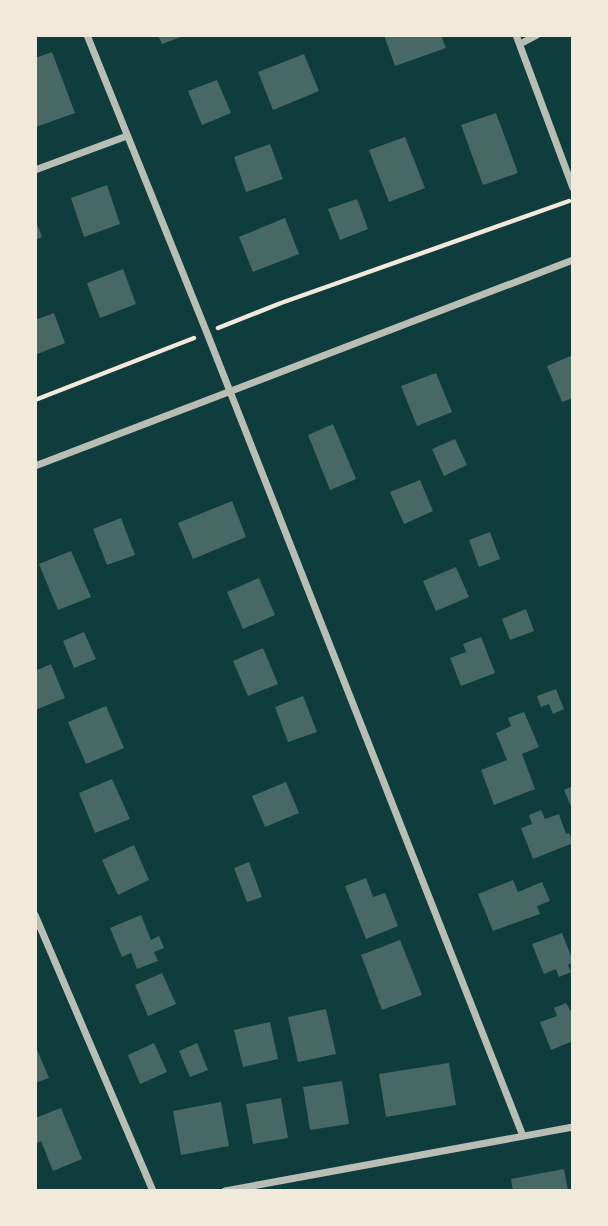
<svg xmlns="http://www.w3.org/2000/svg" width="608" height="1226" viewBox="0 0 608 1226" font-family="'Playfair Display',serif">
<rect width="100%" height="100%" fill="#0f3d3e"/>
<path fill="#486865" d="M158,35H186L162,44Z
M384,35H441L446,48L395,66Z
M52,52L75,113L36,127L35,58Z
M304,54L319,91L273,110L258,72Z
M217,80L231,113L202,125L188,91Z
M496,113L518,173L483,185L461,125Z
M405,137L425,188L389,202L369,150Z
M270,144L283,179L246,192L234,157Z
M107,185L120,224L84,237L71,198Z
M357,199L368,229L340,240L328,209Z
M285,218L299,254L253,272L239,237Z
M35,219L42,237L35,240Z
M123,269L136,304L100,318L87,283Z
M54,313L65,343L35,355V320Z
M573,355V398L562,402L547,366Z
M436,373L452,412L417,426L401,386Z
M333,424L356,479L330,490L308,435Z
M455,439L467,465L444,476L432,449Z
M420,480L433,511L404,524L390,492Z
M232,501L246,537L193,559L178,523Z
M121,518L135,555L107,565L93,529Z
M490,532L500,559L479,567L469,540Z
M71,551L91,597L58,610L39,564Z
M456,567L469,597L436,611L423,581Z
M259,578L275,615L243,629L227,592Z
M526,609L534,631L510,640L502,619Z
M84,632L96,659L74,668L63,641Z
M481,637L495,673L461,686L450,658L466,652L463,644Z
M263,648L278,684L248,696L233,661Z
M51,664L65,698L35,710V671Z
M556,689L564,709L553,714L549,704L541,707L537,696Z
M303,696L317,732L288,742L275,707Z
M106,706L124,748L86,764L68,722Z
M524,712L539,747L522,754L535,789L494,805L481,770L507,760L496,733L511,726L508,718Z
M112,779L130,819L95,833L79,793Z
M286,782L299,813L265,827L252,796Z
M573,786V811L564,790Z
M541,810L545,819L559,814L566,834L569,833L573,843L533,859L521,828L532,824L529,815Z
M134,845L149,880L118,895L102,860Z
M249,862L262,897L247,902L234,868Z
M366,878L373,897L385,893L398,926L366,939L345,886Z
M513,880L518,892L542,882L550,901L537,906L540,914L493,931L478,894Z
M141,915L151,940L159,936L164,948L154,952L158,961L137,969L131,953L122,957L110,928Z
M562,933L573,961L568,965L571,972L559,977L556,969L544,974L532,944Z
M400,940L422,995L382,1010L361,955Z
M162,973L176,1004L148,1016L135,985Z
M566,1003L573,1015V1041L551,1050L540,1022L557,1016L554,1008Z
M326,1009L336,1054L298,1062L288,1017Z
M270,1022L278,1059L243,1067L234,1030Z
M154,1043L167,1072L140,1084L128,1055Z
M197,1043L208,1070L190,1077L179,1051Z
M35,1045L49,1078L35,1083Z
M449,1063L456,1105L386,1117L379,1074Z
M342,1081L349,1124L310,1130L303,1087Z
M281,1098L288,1138L253,1144L246,1104Z
M221,1102L229,1146L181,1155L173,1111Z
M61,1108L82,1159L53,1171L41,1141L35,1144V1118Z
M564,1169L568,1191H513L511,1179Z"/>
<g fill="none" stroke-linecap="round" stroke-linejoin="round">
<path stroke="#f1e9da" stroke-width="4.5" d="M218,328L281,303L569,201
M35,400L194,338"/>
<path stroke="#b8beb3" stroke-width="7" d="M87,35L207,333L523,1136
M516,35L573,188
M520,44L537,35
M35,170L127,136
M35,466L573,260
M35,915L153,1191
M225,1191L573,1127"/>
</g>
<rect width="608" height="1226" fill="none" stroke="#f1e9da" stroke-width="74"/>
</svg>
